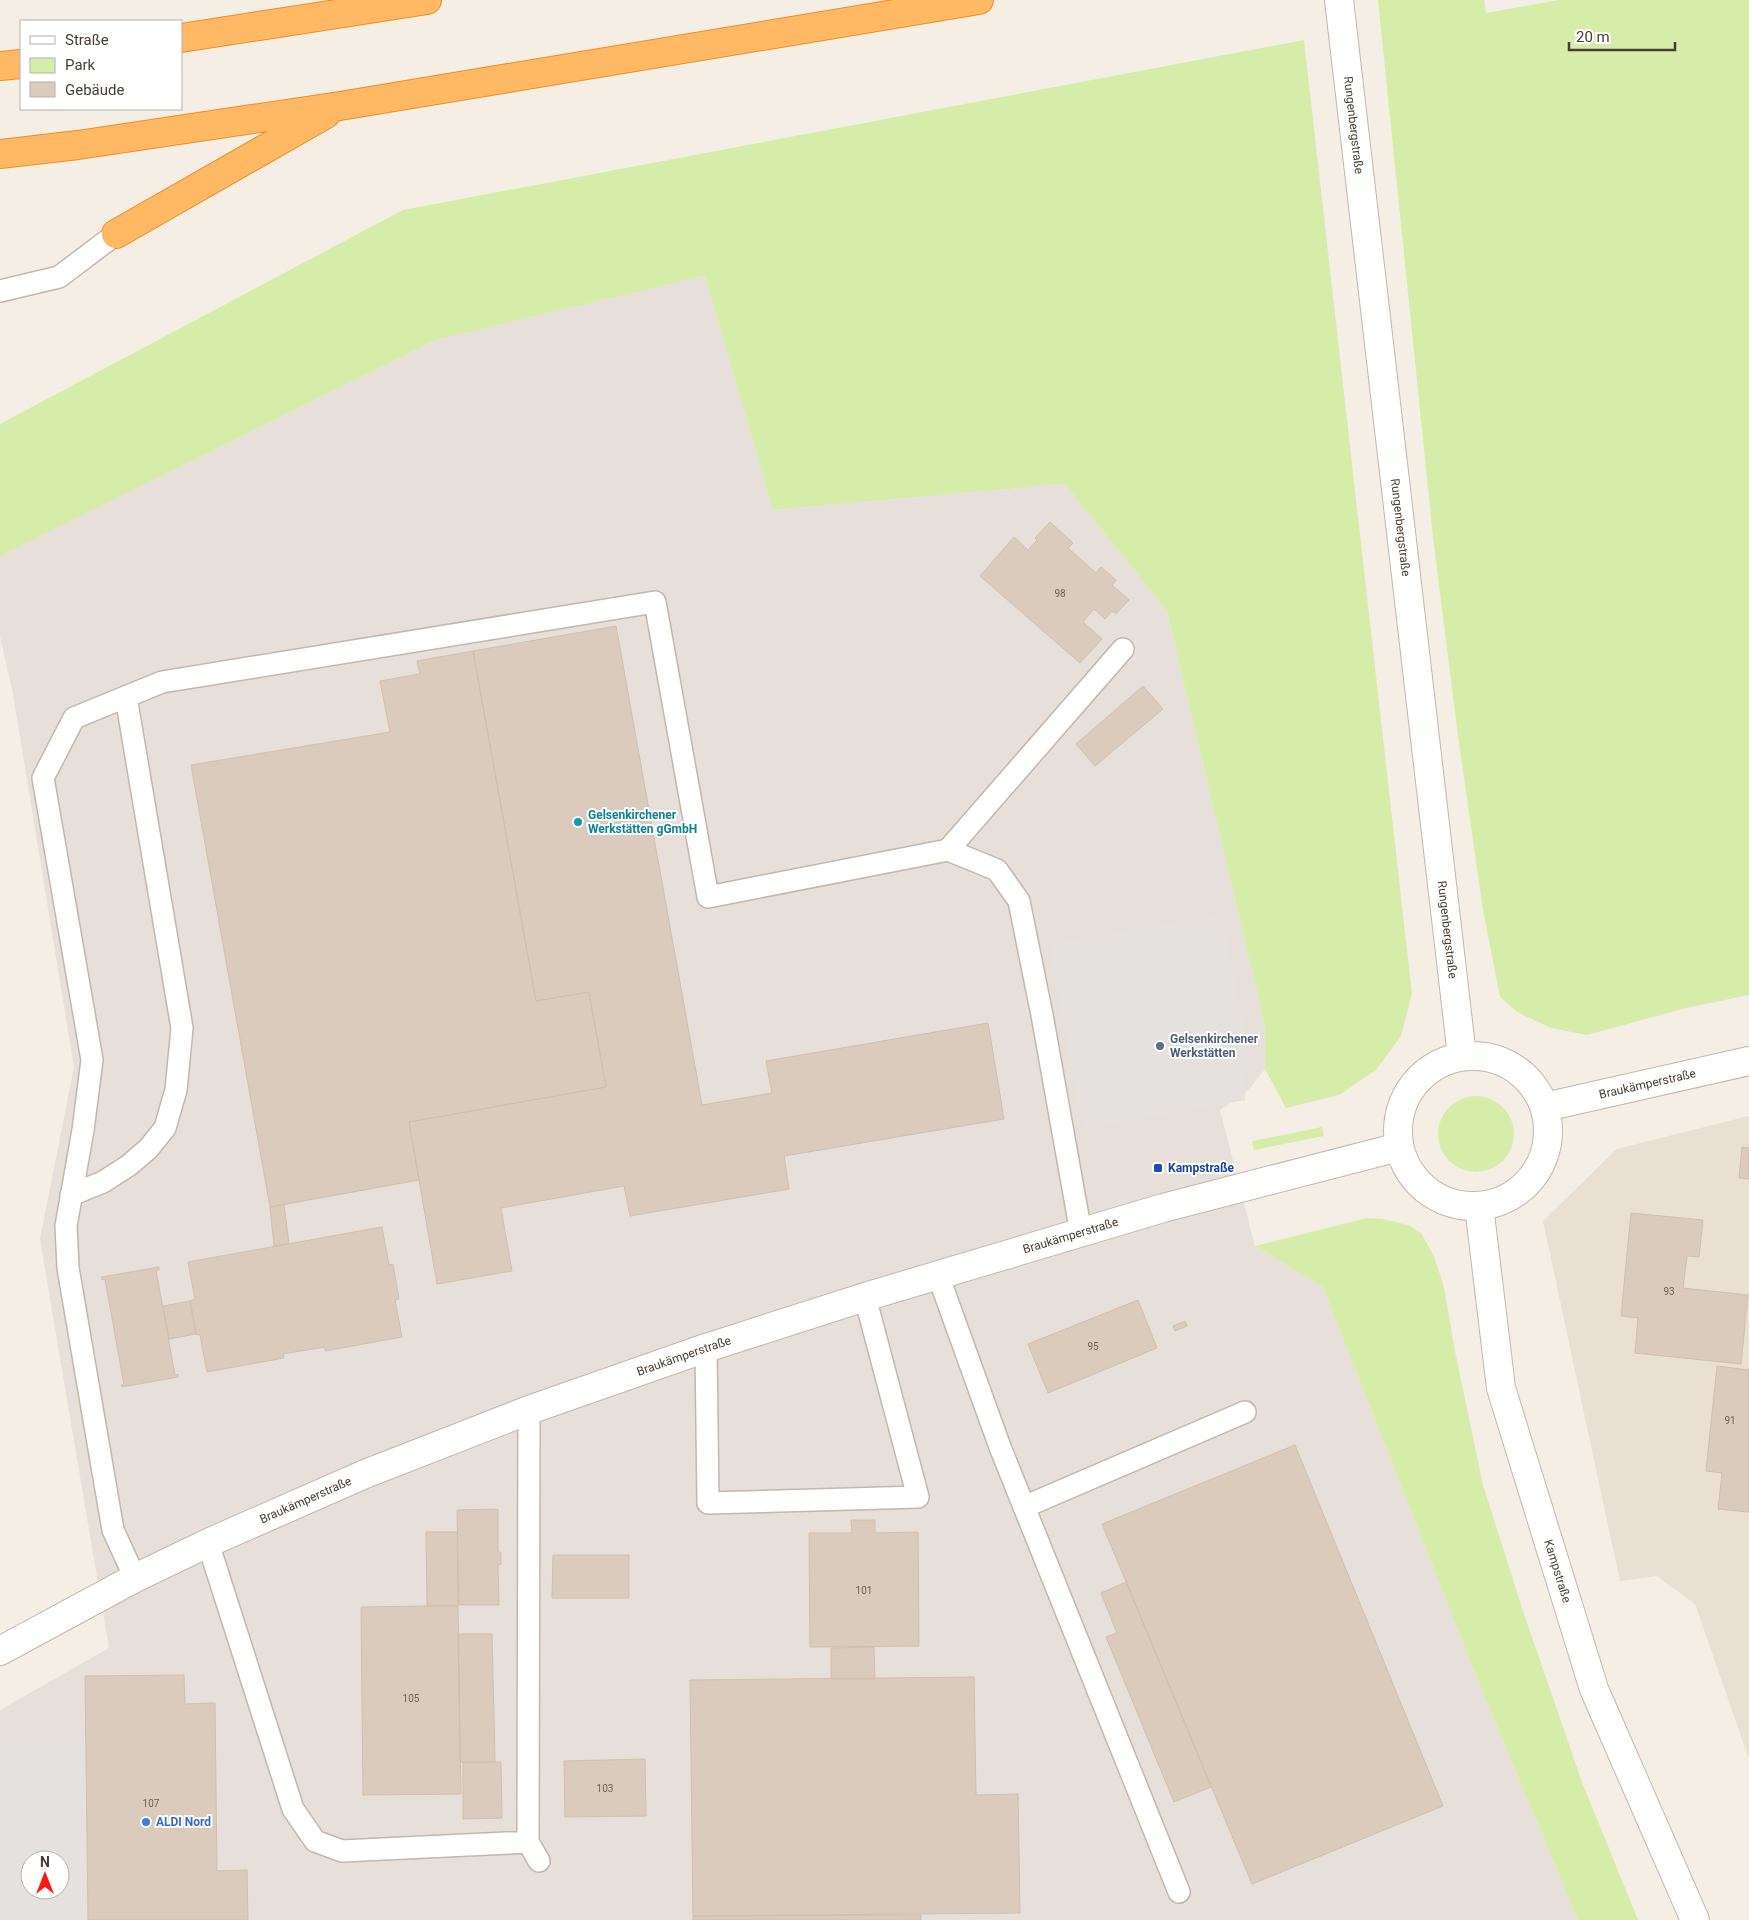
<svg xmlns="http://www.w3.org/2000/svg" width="1749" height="1920" viewBox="0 0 1749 1920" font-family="Roboto,sans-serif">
<rect width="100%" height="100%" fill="#f4eee5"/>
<path fill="#e9dfd2" d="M1749,1116V1759L1695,1604L1657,1576L1620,1581L1543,1221L1617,1149Z"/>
<path fill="#e6dfda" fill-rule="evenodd" d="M705,276L773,510L1065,484L1167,611L1265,1026V1069L1248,1090L1220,1110L1255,1246L1323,1287L1477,1678L1578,1920H0V1710L109,1648L40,1239L74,1067L13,694L0,636V556L436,340ZM30,1860H60V1890H30Z"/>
<path fill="#d6eda9" d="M1378,0H1484L1486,13L1559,0H1749V995L1686,1008L1587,1035L1551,1028L1517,1012L1500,997L1483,910L1458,736L1433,537Z
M1304,40L1412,994L1401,1036L1376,1070L1339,1095L1286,1108L1265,1069V1026L1167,611L1065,484L773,510L705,276L436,340L0,556V424L403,210Z
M1438 1134a38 38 0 1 1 76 0a38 38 0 1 1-76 0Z
M1322,1127L1324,1136L1254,1150L1252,1141Z
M1367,1218L1383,1219L1408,1225L1421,1233L1434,1256L1444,1287L1455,1351L1483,1485L1523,1611L1582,1782L1638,1920H1578L1477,1678L1323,1287L1255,1246Z"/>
<path fill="#e4e1de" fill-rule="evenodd" d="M1222,915L1248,1046L1245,1100L1083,1130L1049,943Z
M86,1735L88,1920H0V1737ZM30,1860H60V1890H30Z"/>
<path fill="#dacbbc" stroke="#d2bfab" d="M1050,522L1073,543L1068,548L1096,573L1101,567L1116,580L1112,585L1129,600L1116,614L1112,611L1105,619L1094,609L1083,622L1102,639L1080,663L980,576L1014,537L1028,550L1037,540L1035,538Z
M616,626L702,1105L772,1093L766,1061L988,1023L1004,1119L784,1156L789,1189L630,1216L624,1186L501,1208L512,1271L437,1284L409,1122L606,1087L589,992L536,1001L473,651Z
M473,651L536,1001L589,992L606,1087L409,1122L419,1180L270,1207L191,765L390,732L380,681L420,674L417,661Z
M1143,686L1163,709L1095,766L1076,744Z
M1742,1147L1749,1148V1179L1739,1178Z
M284,1204L289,1244L274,1246L270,1207Z
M1631,1213L1703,1220L1699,1257L1687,1256L1683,1288L1748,1295L1741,1364L1635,1353L1638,1318L1621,1316Z
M382,1227L389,1265L393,1264L399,1299L395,1300L402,1337L325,1351V1347L283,1354L284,1358L207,1372L200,1335L196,1334L190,1301L195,1299L188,1262Z
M159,1267V1270H156L175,1375L178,1374V1377L122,1387L121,1385H124L105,1279L102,1280V1277Z
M1138,1300L1157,1348L1048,1393L1028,1344Z
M190,1301L196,1334L169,1339L163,1306Z
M1185,1321L1187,1326L1175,1331L1173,1326Z
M1717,1366L1749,1370V1512L1718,1509L1722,1473L1706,1471Z
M1295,1445L1443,1806L1252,1884L1102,1524Z
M498,1509V1551L501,1553V1564L498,1565L499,1605H459L457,1510Z
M851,1520H875V1533L918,1532L919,1646L810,1647L809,1533H852Z
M426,1532H457L458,1606H427Z
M553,1555H629V1598H552Z
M1126,1582L1211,1787L1174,1802L1106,1637L1117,1633L1101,1593Z
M427,1606H458L461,1794L363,1795L361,1607Z
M458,1634H492L495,1762H460Z
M874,1647L875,1679H831V1648Z
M184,1675L185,1704L215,1703L217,1871L247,1870L248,1920H88L85,1676Z
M974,1677L976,1795L1018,1794L1020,1913L693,1916L690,1680Z
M645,1759L646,1816L565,1817L564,1761Z
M463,1762H501L502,1818L463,1819Z
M921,1915V1920H693V1916Z"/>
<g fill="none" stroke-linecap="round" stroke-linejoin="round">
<defs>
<path id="service" d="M0,291L59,277L116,234
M948,850L1123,649
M71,1195L103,1182L128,1166L148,1149L165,1128L176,1090L182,1028L126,697
M938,1275L1000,1447L1179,1892
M706,1348L708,1503L918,1497L865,1297
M1024,1507L1245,1412
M208,1543L293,1809L315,1841L342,1851L528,1842L539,1861
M135,1578L113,1530L68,1268L66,1226L83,1130L92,1060L43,778L74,718L162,682L655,602L708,897L948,850L997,870L1019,901L1042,1015L1081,1233
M528,1842L529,1410"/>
<g id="tertiary">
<path id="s1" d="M1339,0L1462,1056"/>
<circle cx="1473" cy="1131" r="75"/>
<path id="s2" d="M1545,1107L1749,1061"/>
<path id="s3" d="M1479,1206L1501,1388L1594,1689L1695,1920"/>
<path id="s4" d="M0,1651L135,1578L208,1543L365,1474L529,1410L706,1348L865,1297L1163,1208L1399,1147"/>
</g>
<path id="motorway" d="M181,38L427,0
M0,66L21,64
M0,154L78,145L340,106L979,0
M116,234L326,114"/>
</defs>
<use href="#service" stroke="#c4b7a9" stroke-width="24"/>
<use href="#tertiary" stroke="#c4b7a9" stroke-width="30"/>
<use href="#motorway" stroke="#ed8c26" stroke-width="30"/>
<use href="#service" stroke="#fff" stroke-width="21"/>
<use href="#tertiary" stroke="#fff" stroke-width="28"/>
<use href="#motorway" stroke="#ffb965" stroke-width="28"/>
</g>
<circle fill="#0f9aa8" stroke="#fff" stroke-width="2" cx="578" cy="822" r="5"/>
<circle fill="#5c6f8a" stroke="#fff" stroke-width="2" cx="1160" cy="1046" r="5"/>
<rect fill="#1a4fb4" stroke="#fff" stroke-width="2" x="1153" y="1163" width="10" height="10" rx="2.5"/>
<circle fill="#3f7fe0" stroke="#fff" stroke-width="2" cx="146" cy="1822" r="5"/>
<g text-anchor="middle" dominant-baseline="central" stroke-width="4" stroke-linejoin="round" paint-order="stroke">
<g font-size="10" fill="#6c6056">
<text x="1060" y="593">98</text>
<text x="1669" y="1291">93</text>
<text x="1093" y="1346">95</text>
<text x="1730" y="1420">91</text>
<text x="864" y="1590">101</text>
<text x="411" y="1698">105</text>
<text x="605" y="1788">103</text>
<text x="151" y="1803">107</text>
</g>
<g font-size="12" fill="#473d34" stroke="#fff">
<text stroke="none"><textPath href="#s1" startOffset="126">Rungenbergstraße</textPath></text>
<text stroke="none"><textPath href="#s1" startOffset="531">Rungenbergstraße</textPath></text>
<text stroke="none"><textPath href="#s1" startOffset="936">Rungenbergstraße</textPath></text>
<text stroke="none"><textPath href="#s2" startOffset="105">Braukämperstraße</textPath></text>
<text stroke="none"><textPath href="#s4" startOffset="1151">Braukämperstraße</textPath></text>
<text stroke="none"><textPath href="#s4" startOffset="746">Braukämperstraße</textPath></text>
<text stroke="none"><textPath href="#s4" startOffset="341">Braukämperstraße</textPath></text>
<text stroke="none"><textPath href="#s3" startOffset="375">Kampstraße</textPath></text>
</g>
<g font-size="12" font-weight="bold" fill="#0d838f" stroke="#fff" text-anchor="start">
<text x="588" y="815">Gelsenkirchener<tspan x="588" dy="14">Werkstätten gGmbH</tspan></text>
</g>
<g font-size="12" font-weight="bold" fill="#4e5e75" stroke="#fff" text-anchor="start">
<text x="1170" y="1039">Gelsenkirchener<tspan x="1170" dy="14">Werkstätten</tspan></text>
</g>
<g font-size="12" font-weight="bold" fill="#164399" stroke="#fff" text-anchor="start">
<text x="1168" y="1168">Kampstraße</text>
</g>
<g font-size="12" font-weight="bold" fill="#366cbe" stroke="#fff" text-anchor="start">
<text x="156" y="1822">ALDI Nord</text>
</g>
</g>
<rect x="20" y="20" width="162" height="90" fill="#ffffff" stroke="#b5b1ae"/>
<rect x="30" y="36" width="25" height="8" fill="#ffffff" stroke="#b5b1ae"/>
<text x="65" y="45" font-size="15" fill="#473d34">Straße</text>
<rect x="30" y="58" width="25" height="15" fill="#d6eda9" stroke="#b5b1ae"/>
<text x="65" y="70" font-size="15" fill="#473d34">Park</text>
<rect x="30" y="82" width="25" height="15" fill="#dacbbc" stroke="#b5b1ae"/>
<text x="65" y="95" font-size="15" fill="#473d34">Gebäude</text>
<g transform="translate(45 1875)"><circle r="24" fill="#ffffff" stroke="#b5b1ae"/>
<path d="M0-4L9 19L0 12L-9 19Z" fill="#ff1811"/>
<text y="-8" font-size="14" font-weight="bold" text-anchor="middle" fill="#473d34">N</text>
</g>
<path d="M1569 42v8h106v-8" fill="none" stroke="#473d34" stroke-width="2.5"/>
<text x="1576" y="42" font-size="15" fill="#473d34" stroke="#ffffff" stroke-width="4" paint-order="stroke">20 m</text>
</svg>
